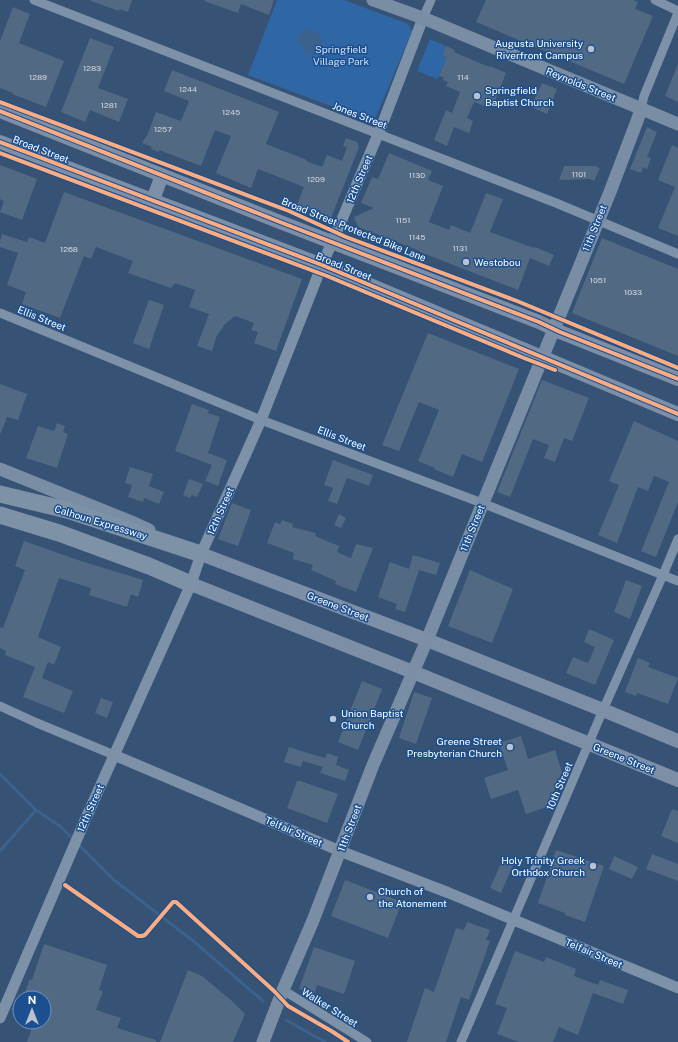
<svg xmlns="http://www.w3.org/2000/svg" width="678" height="1042" viewBox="0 0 678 1042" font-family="'Public Sans',sans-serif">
<rect width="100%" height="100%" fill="#365274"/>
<path fill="#2f66a5" d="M277,0H344L408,24L412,31L376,117L368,120L248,75Z
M430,39L446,46L442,56L447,57L438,79L417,71Z"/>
<path fill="#3b618d" d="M309,29C329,33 325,58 305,54C305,48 302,45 297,44C297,35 301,31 309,29Z"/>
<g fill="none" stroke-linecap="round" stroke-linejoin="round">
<path stroke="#3b618d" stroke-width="3" d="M0,774L36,810L61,827L114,880L192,940L263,1001
M0,851L36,810
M286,1020L325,1042"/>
</g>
<path fill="#526984" d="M91,0H132L128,12L119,9V11L91,1Z
M205,0H274L269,15L241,4L238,13L204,1Z
M486,0H633L638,2L635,9L653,16L624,84L476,22Z
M13,7L30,14L19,43L64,61L46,107L12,94L13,93L0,88V41Z
M90,38L114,47L98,88L128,99L119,122L90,110L85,122L61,112Z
M446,46L455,50L454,52L489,67L490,66L506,73L493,106L488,104L487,107L474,102L467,118L473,121L469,133L454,127L447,146L434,140L446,110L452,113L460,92L446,86L448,82L443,80L444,78L439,76L447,57L442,56Z
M678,64V102L665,96Z
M172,70L279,112L266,144L307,160L306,161L322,167L327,155L342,161L347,147L343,146L346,138L357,142L359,147L331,218L297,205L304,187L258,169L251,188L216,173L231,136L215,130L201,166L159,150V152L151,149L152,147L142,143L145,138L147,136L156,112L181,121L189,101L164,91Z
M542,83L557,89L547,114L531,107Z
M647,127L657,132L647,157L651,158L647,169L643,167L641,173L630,169Z
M672,145L678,148V236L658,228L675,187L658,180Z
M389,153L432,171L428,180L443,186L429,222L449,230L451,225L470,233L486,193L503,199L490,232L534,248L535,247L554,255L549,266L530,258L518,290L420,252V251L358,227L354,217L374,208L361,203L372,177L378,179Z
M0,165L37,179L22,220L0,212L4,201L0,199Z
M564,166H595L600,168L594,181L590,179L559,180Z
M64,192L302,279L276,351L254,343L258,332L251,330L254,323L235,316L224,325L222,329L217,335L212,351L197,346L209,314L189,307L195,290L175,283L171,288L128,273L133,261L96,247L91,259L84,256L60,318L22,304L26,292L7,285L18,253L0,247V241L2,234L27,242L29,237L45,243Z
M602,238L678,269V356L572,313Z
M149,300L164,305L149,349L133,343Z
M428,333L519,369L482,462L462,454L453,477L434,469L435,468L418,461L439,410L419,402L399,451L382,445Z
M542,380L589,398L572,441L564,438L555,462L544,458L549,445L533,439L510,497L497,492Z
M0,384L27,394L18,420L7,417L1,433H0Z
M192,404L209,410L208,413L220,417L208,453L227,460L218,486L205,481L212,465L175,451Z
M634,421L678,441V502L656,557L641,551L669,482L654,476L648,491L638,487L617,543L598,535L619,485L609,481Z
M57,423L65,426L63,432L68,434L57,468L26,458L38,426L54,431Z
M333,460L373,475L369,486L347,478L337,504L328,501L333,488L324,485Z
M130,467L153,474L149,486L164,492L159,504L144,498L143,502L128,497L132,485L125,483Z
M189,479L203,484L197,497L192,495L190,498L183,495Z
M232,503L251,510L238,546L218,539Z
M339,514L346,518L341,528L334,525Z
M282,520L293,524L292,527L316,533L315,536L339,546L337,552L351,558L356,544L373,548L356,592L335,584L336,581L311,570L313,565L293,559L294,553L267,543L275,522L280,524Z
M24,541L78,560L143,580L138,597L131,594L127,607L89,595L91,588L59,578L38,637L61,647L54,665L48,662L42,678L73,691L64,713L23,697L35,667L5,655L6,651L0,648V627L3,628L25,570L15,566Z
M413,555L440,563L436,575L419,570L405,612L395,609L397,604L378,597L390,562L409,569Z
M470,570L513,589L492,643L448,626Z
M626,580L642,586L630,619L614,612Z
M589,629L614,640L595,685L566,673L573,657L588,663L595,647L584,642Z
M638,658L650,663L648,667L678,678L668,704L637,693L636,696L625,692Z
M362,681L382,689L358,750L338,742Z
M414,692L432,698L416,744L399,738Z
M101,698L113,702L107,718L95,713Z
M521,736L528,759L555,750L562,772L547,807L526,814L518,790L491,799L484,778L508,770L499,743Z
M289,747L311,754L325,758L327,753L338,757L336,765L349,770L345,781L320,773L323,767L303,761L301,767L284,762Z
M297,781H300L338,794L327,823L287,808Z
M672,809L678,811V843L661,836Z
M556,850L604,866L585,922L565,915V913L538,903Z
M652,854L678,864V881L646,869Z
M614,856L638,867L632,879L609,869Z
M502,861L513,865L501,893L490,888Z
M345,880L402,902L388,938L331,916Z
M467,922L490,930L486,940L490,941L469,1000L461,997L446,1042H407L425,988L434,992L456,928L464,930Z
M44,944L107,965L99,990L103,991L96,1010L121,1018L117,1028L156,1040V1042H27L34,1022H44V998H23L30,979L32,980Z
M314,947L355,961L344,994L317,985L314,994L299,989Z
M515,951L544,962L546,957L576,969L574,976L598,985L600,980L628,990L623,1004L593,993L578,1035L559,1027L553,1042H519L497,1034L507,1008L495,1004Z
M188,970L202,976L232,1001L245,1014L233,1042H160Z"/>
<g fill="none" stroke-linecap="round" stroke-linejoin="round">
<path stroke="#7d92a8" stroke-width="9" d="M34,0L556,203L678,254
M655,0L678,11
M423,18L431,0
M641,109L644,96L678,13
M0,313L261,420L482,503L678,581
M0,706L37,723L114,755
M283,990L367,1042
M461,1042L603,710L663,575L678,539"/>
<path stroke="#7d92a8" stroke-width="11" d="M114,755L340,851L449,893L678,988
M0,1018L86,818L191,584L201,554L261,420L322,265L340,224L382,125L423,18"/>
<path stroke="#798da4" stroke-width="13" d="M373,0L423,18L678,124
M0,469L129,521L149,530
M263,1042L283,990L312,923L373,765L427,640L610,192L637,121L641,109"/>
<path stroke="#7d8ea7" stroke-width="14" d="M0,111L285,224L539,322L560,332L678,379
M0,142L322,265L678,414
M153,200L162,175
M201,554L427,640L603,710L678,741
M191,584L413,672L678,780"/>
<path stroke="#7e92a7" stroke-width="17" d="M0,494L67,510L201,554
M0,515L59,533L149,566L191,584"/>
<defs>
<path id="cycleway" d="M0,102L289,211L346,237L517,301L678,368
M0,111L285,224L539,322L560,332L678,379
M0,142L322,265L678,414
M0,153L327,276L524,358L555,370
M65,885L138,936H142L145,935L173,902H176L274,991L288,1006L333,1032L348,1042"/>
</defs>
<use href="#cycleway" stroke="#1b4f8f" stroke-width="6"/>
<use href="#cycleway" stroke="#ffac80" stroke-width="4"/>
</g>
<g fill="#b9c2ce" stroke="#1b4f8f" stroke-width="1.5">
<circle cx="591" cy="49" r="4"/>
<circle cx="477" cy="96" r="4"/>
<circle cx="466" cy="262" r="4"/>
<circle cx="333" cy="719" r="4"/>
<circle cx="510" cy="747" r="4"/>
<circle cx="593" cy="866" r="4"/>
<circle cx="370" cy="897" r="4"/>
</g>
<g text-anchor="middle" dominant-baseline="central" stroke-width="3" stroke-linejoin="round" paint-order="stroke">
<g font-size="8" fill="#d4dae0">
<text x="92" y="68">1283</text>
<text x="38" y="77">1289</text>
<text x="463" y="77">114</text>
<text x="188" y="89">1244</text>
<text x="109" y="105">1281</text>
<text x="231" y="112">1245</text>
<text x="163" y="129">1257</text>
<text x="579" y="174">1101</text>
<text x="417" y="175">1130</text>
<text x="316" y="179">1209</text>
<text x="403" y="220">1151</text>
<text x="417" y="237">1145</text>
<text x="460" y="248">1131</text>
<text x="69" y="249">1268</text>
<text x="598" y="280">1051</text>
<text x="633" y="292">1033</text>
</g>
<g font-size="10" fill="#fff" stroke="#1b4f8f" text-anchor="start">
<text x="583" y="43" text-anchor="end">Augusta University<tspan x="583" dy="12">Riverfront Campus</tspan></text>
<text x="485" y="90">Springfield<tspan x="485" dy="12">Baptist Church</tspan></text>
<text x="474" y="262">Westobou</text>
<text x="341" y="713">Union Baptist<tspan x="341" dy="12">Church</tspan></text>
<text x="502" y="741" text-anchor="end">Greene Street<tspan x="502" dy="12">Presbyterian Church</tspan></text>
<text x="585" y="860" text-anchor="end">Holy Trinity Greek<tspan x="585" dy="12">Orthdox Church</tspan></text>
<text x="378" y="891">Church of<tspan x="378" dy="12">the Atonement</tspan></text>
</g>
<g font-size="10" fill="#cfe3fa" stroke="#1b4f8f">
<text x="341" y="49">Springfield<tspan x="341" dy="12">Village Park</tspan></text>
</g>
<g font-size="10" fill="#fff" stroke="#1b4f8f">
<text transform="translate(581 84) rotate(22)">Reynolds Street</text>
<text transform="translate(360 115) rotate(21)">Jones Street</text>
<text transform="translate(41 149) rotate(21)">Broad Street</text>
<text transform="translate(359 179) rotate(-67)">12th Street</text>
<text transform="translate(594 228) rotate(-68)">11th Street</text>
<text transform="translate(354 229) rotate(22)">Broad Street Protected Bike Lane</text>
<text transform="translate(344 266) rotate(22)">Broad Street</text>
<text transform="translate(42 318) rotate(22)">Ellis Street</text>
<text transform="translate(342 438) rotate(21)">Ellis Street</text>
<text transform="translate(220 511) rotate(-66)">12th Street</text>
<text transform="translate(101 522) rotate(17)">Calhoun Expressway</text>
<text transform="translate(472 528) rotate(-68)">11th Street</text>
<text transform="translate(338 606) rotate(21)">Greene Street</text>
<text transform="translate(624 758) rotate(22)">Greene Street</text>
<text transform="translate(559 786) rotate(-67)">10th Street</text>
<text transform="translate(90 808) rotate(-66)">12th Street</text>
<text transform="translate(349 828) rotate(-69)">11th Street</text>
<text transform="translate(294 831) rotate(23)">Telfair Street</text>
<text transform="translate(594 953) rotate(23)">Telfair Street</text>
<text transform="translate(330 1007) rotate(32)">Walker Street</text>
</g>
</g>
<g transform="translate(32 1010)"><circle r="19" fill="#1b4f8f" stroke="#7695bc"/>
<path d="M0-3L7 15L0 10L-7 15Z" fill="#b9c2ce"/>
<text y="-6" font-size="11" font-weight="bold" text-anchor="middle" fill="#ffffff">N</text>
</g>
</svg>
